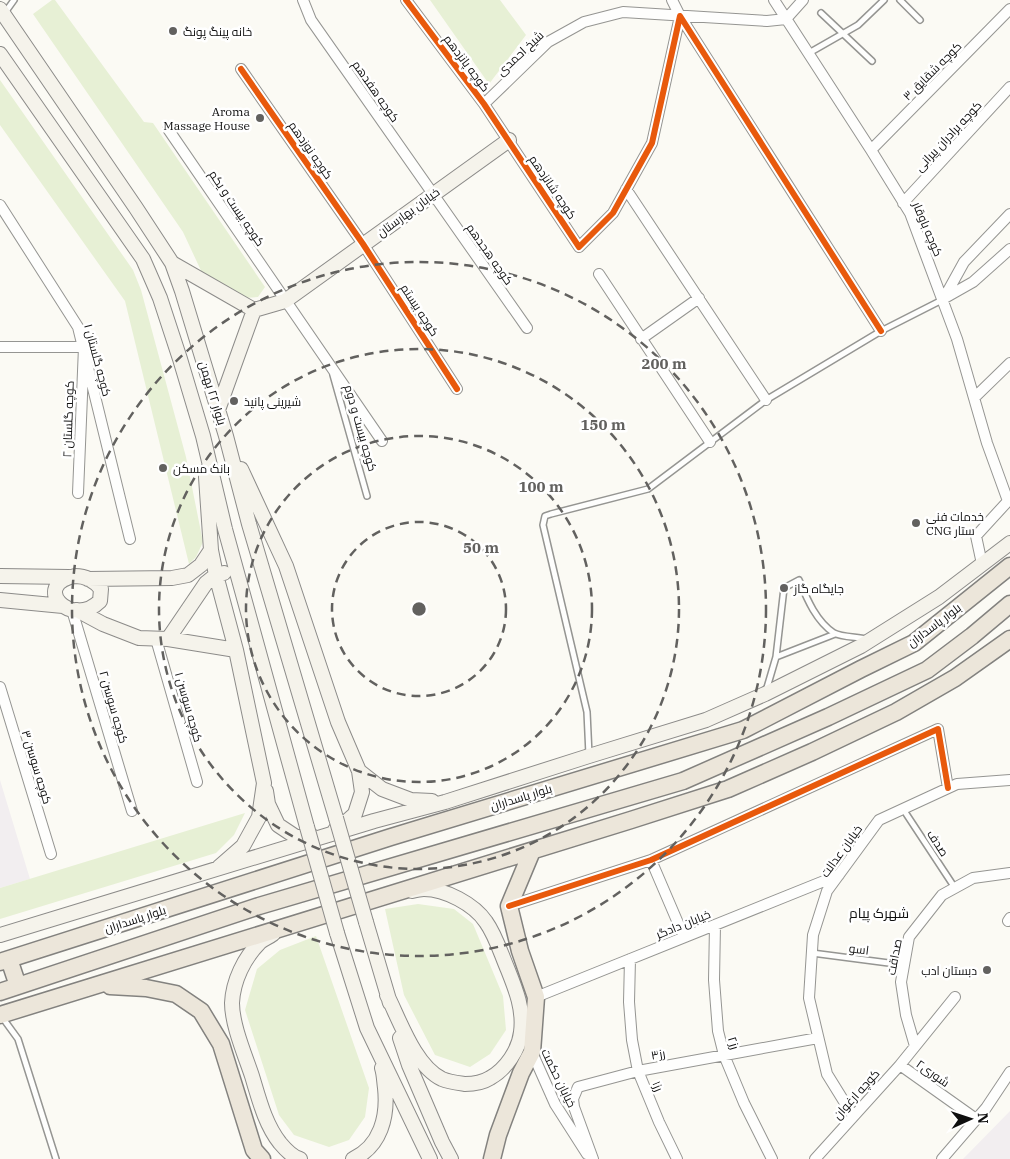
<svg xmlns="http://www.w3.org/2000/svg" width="1010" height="1159" viewBox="0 0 1010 1159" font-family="'IBM Plex Serif',Cairo,serif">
<rect width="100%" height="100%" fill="#fbfaf4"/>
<path fill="#f2eef0" d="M0,780L30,879L0,888Z
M1010,1111V1159H963Z"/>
<path fill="#e7f0d5" d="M52,0H55L144,122L153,123L265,287L258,297L244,298L204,277L183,232L33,14Z
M430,0H500L526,35L489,84Z
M0,80L133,270L141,290L186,457L203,542L196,557L189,564L125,301L0,125Z
M245,813L234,835L216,853L0,919V888Z
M418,904L454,909L473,924L503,996L506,1030L490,1054L470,1067L435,1055L404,995L385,909Z
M316,936L369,1088L365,1117L349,1140L329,1147L294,1135L279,1115L245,1010L257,969L280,950Z"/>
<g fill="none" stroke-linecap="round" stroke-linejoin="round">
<defs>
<path id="lane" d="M900,0L920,20
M821,13L872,61
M4,14L14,0
M809,53L858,25L884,0
M333,375L367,496
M776,657L835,634
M766,691L776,657L784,588L799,580C807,599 816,621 834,633C841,637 858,637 866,639
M589,755L587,712L543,525L545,516L551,514L648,489L766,400L881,331L942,300
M903,809L955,888
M812,953L904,965
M2,1017L18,1039L56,1159"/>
<path id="street" d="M303,0L311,20L527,328
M406,0L484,104L579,247L613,213L652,143L680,16L881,331
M672,0L680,16
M774,0L871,150L910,213L957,339L987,443L1008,501L976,536L982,564
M786,19L803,0
M241,69L363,244L457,389
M484,104L548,42L584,22L623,12L767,21L786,19
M168,129L382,441
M871,150L1010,9
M626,189L766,400
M903,203L1010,87
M0,205L78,327L130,539
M599,274L710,442
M943,299L973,282L1010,249
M943,300L964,262L1010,214
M641,339L699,298
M0,347H84L78,493
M974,398L1010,363
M72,610L132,811
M156,639L197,782
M0,687L51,854
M651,860L684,937
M509,906L651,860L938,729L948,788
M1008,921L1010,918
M715,925L714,980L718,1031L724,1055L744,1103L772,1159
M630,959L629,1002L632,1040L638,1071L659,1122L677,1159
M536,997L839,875
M915,1046L906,1015L901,982L909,937L942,895L973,878L1010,873
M531,1050L555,1104L587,1154
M900,1065L976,1119
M853,1116L827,1074L809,998L813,935L827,891L879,820L957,784L1010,780
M593,1159L574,1107L573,1099L578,1087L638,1071L818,1038
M815,1159L900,1065L955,997
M942,1159L986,1108L1010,1072"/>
<path id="secondary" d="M0,9L136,208L172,263L182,291L226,436L249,524L336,818
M0,54L143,259L160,298L180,359L203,436L225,529L307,827
M172,263L254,310
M254,310L285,301L509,140
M218,410L254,310
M241,469L286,566L338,722L359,771L382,789L411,800L432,801
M206,477L211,550L216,575L236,650L264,783L259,817L243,846L219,867
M0,576L69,577
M75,576C86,576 94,580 101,589L100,601C71,630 30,585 75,576Z
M88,579L172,578L188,575L201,565L211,550
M0,600L63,606
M77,610L103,624L139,638L168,639L236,650
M168,639L206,583L216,575L224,573
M266,791L268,804L278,825L296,837L312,836
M335,830L338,829L355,814L362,792L359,771
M366,922L390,1003
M337,933L367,1028L430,1159
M273,934C269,937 264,939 260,942C244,958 233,981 232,1003C232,1025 245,1055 252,1076C259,1099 265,1124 280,1143C285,1149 293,1157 300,1159
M0,935L374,821L445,802L589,756L706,720L765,694L861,646L939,597L1010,543
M387,995C400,1021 415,1066 442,1079C449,1082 458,1083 465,1084C474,1084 482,1083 490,1078C506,1069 519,1050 521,1032C524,1010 516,990 508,970C501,954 496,936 486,922C474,904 445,889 424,889C420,889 416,890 412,891
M400,1038L409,1065L442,1142L451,1159
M353,1159C381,1146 388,1116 385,1088C384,1081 384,1074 382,1068"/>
<path id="primary" d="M9,959L18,986
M0,962L391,837L743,730L861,669L914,643L1010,566
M110,986L146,988L176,994L201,1011L221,1044L254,1150L262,1159
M0,992L259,906L683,781L828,717L927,670L972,636L1010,604
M0,1015L631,820L728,789L812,752L896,712L955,678L1010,639
M492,1159L498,1135L521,1073L532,1052L536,997L520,951L509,906L532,851"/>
</defs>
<use href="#lane" stroke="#959592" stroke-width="8"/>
<use href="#street" stroke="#959592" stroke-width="12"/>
<use href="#secondary" stroke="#8c8b89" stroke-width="16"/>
<use href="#primary" stroke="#83827f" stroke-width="19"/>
<use href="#lane" stroke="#fefefd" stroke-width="5"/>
<use href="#street" stroke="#fefefd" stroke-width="10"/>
<use href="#secondary" stroke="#f5f3eb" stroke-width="14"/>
<use href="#primary" stroke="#ece6da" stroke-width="16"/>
<defs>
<path id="secondary-bridge" d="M336,818L366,922
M307,827L337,933"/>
</defs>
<use href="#secondary-bridge" stroke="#8c8b89" stroke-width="16" stroke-linecap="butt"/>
<use href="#secondary-bridge" stroke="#f5f3eb" stroke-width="14"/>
<defs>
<path id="cycleway" d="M406,0L484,104L579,247L613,213L652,143L680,16L881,331
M241,69L363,244L457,389
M509,906L651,860L938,729L948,788"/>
</defs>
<use href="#cycleway" stroke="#fff" stroke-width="9"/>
<use href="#cycleway" stroke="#e8590c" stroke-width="6"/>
</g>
<g fill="none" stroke="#62615f" stroke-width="2.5" stroke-dasharray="9 6">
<circle cx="419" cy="609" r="87"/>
<circle cx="419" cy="609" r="173"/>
<circle cx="419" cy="609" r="260"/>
<circle cx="419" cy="609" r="347"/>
</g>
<g fill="#62615f" stroke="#fff" stroke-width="2">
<circle cx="173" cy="31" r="5"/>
<circle cx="260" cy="118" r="5"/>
<circle cx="234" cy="401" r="5"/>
<circle cx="163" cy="468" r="5"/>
<circle cx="916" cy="523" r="5"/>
<circle cx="784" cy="588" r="5"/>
<circle cx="987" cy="970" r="5"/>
</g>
<g text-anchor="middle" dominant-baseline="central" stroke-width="5" stroke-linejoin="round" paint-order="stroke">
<g font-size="12" fill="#0f0f0f" stroke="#fff" text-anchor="start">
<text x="183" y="31">خانه پینگ پونگ</text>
<text x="250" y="111" text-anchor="end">Aroma<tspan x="250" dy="14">Massage House</tspan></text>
<text x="244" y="401">شیرینی پانیذ</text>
<text x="173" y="468">بانک مسکن</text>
<text x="926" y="516">خدمات فنی‌<tspan x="926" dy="14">CNG ستار</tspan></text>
<text x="794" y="588">جایگاه گاز</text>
<text x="977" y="970" text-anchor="end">دبستان ادب</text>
</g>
<g font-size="12" fill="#0f0f0f" stroke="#fff">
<text transform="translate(520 53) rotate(-43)">شیخ احمدی</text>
<text transform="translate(467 63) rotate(53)">کوچه پانزدهم</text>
<text transform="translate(932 71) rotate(-45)">کوچه شقایق ۳</text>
<text transform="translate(376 91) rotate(55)">کوچه هفدهم</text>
<text transform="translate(948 136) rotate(-47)">کوچه برادران پیرانی</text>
<text transform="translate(311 150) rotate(55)">کوچه نوزدهم</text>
<text transform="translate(553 187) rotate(56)">کوچه شانزدهم</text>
<text transform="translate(237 208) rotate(56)">کوچه بیست و یکم</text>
<text transform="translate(408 212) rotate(-36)">خیابان بهارستان</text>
<text transform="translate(928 229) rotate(67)">کوچه باوقار</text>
<text transform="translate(490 254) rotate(55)">کوچه هجدهم</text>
<text transform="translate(420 310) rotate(57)">کوچه بیستم</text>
<text transform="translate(98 360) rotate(75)">کوچه گلستان ۱</text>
<text transform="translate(213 393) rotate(73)">بلوار ۲۲ بهمن</text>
<text transform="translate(68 419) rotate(-88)">کوچه گلستان ۲</text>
<text transform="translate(361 428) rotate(74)">کوچه بیست و دوم</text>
<text transform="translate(934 625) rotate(-37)">بلوار پاسداران</text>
<text transform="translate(114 707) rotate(74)">کوچه سوسن ۲</text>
<text transform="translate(189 707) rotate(74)">کوچه سوسن ۱</text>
<text transform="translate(37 767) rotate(73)">کوچه سوسن ۳</text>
<text transform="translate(521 797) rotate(-17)">بلوار پاسداران</text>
<text transform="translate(938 843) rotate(57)">صدف</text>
<text transform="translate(841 851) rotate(-54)">خیابان عدالت</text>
<text transform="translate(135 919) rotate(-18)">بلوار پاسداران</text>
<text transform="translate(683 924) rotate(-22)">خیابان دادگر</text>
<text transform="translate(859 949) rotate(7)">اسو</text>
<text transform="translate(894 957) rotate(-79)">صداقت</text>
<text transform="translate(734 1043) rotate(73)">رز۲</text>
<text transform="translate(658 1054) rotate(-10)">رز۳</text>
<text transform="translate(933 1073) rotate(35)">شوری۲</text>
<text transform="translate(559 1078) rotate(64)">خیابان حکمت</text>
<text transform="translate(658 1086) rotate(67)">رز۱</text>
<text transform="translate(856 1094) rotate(-48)">کوچه ارغوان</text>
</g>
<g font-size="14" fill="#0f0f0f" stroke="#fff">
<text x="879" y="913">شهرک پیام</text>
</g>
</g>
<circle cx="419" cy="609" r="8" fill="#62615f" stroke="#fff" stroke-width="2.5"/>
<g font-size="15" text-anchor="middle" font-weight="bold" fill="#62615f" stroke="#fff" stroke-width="5" stroke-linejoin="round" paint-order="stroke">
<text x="664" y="369">200 m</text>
<text x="603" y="430">150 m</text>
<text x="541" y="492">100 m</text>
<text x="481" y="553">50 m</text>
</g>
<g transform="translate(970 1119) rotate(87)" stroke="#ffffff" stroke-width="4" paint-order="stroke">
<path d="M0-4L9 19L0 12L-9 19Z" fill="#0f0f0f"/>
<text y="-8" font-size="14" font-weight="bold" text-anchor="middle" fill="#0f0f0f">N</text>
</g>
</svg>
